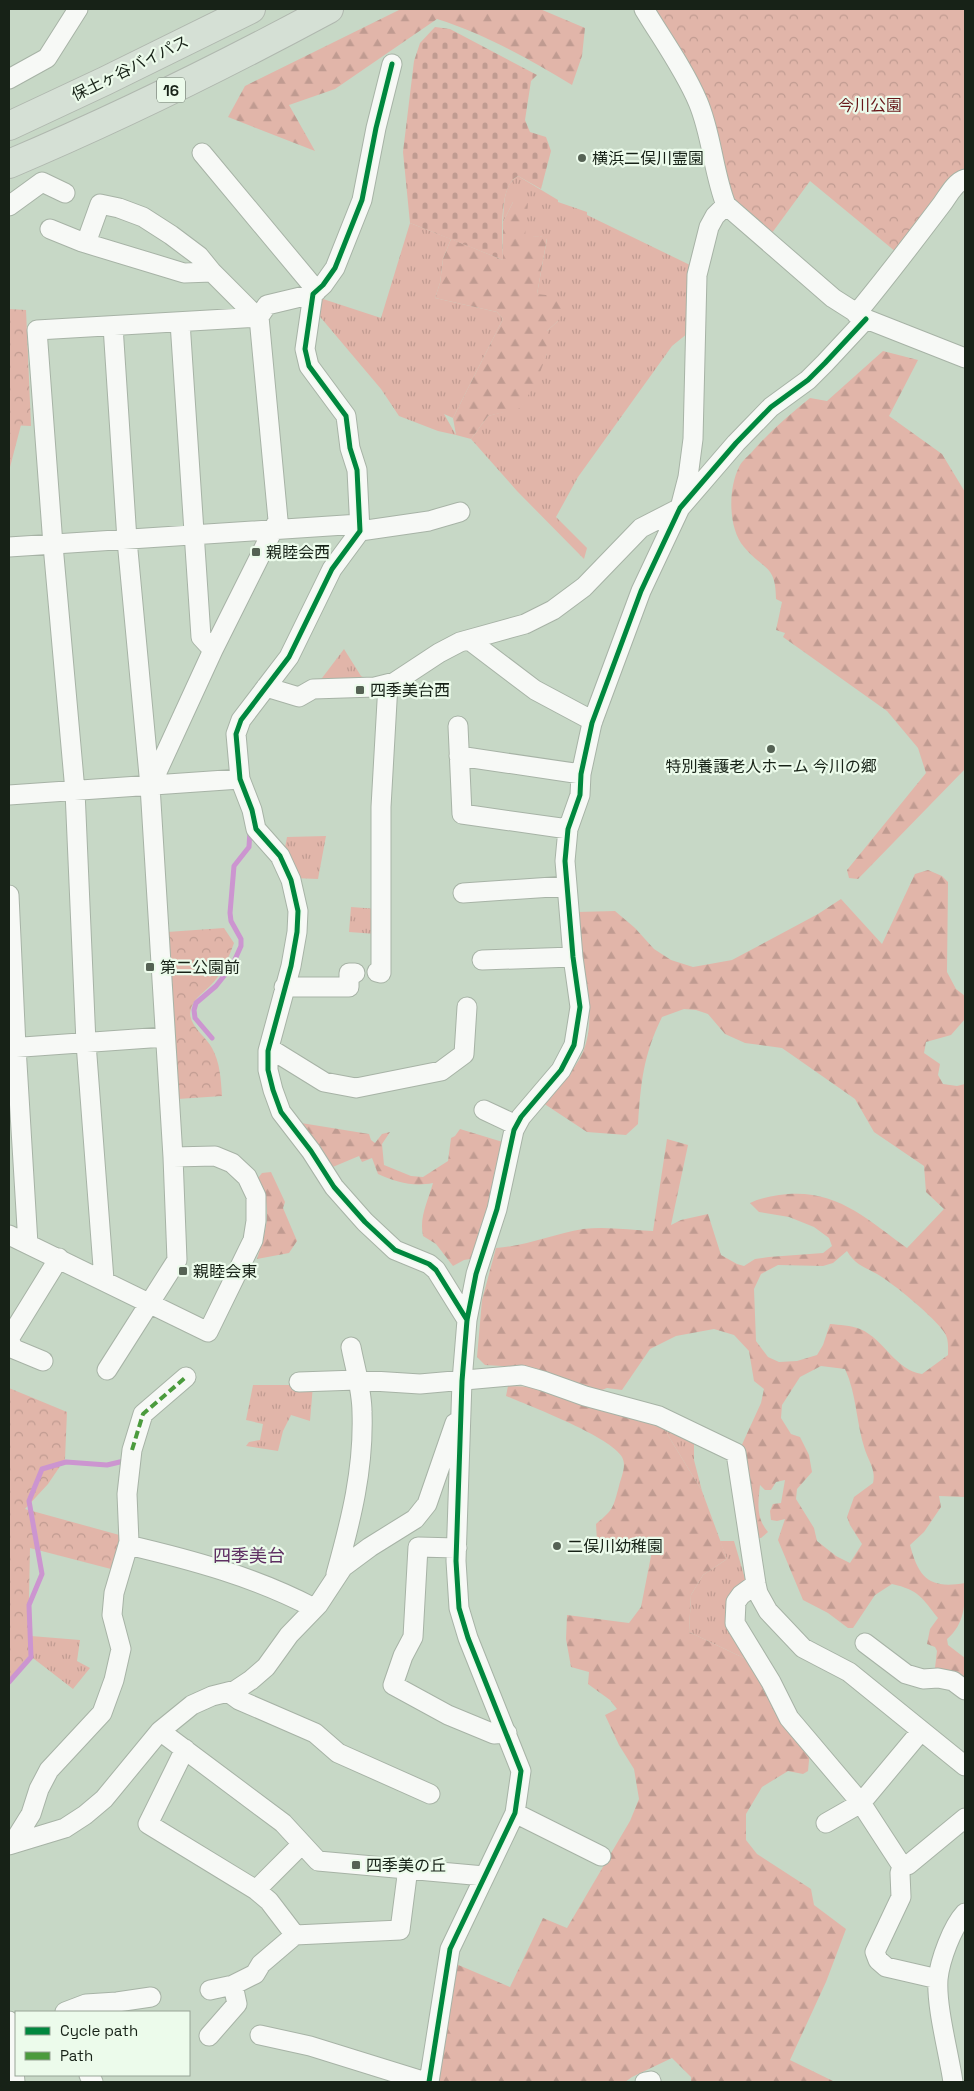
<svg xmlns="http://www.w3.org/2000/svg" width="974" height="2091" viewBox="0 0 974 2091" font-family="'Space Grotesk','Noto Sans JP',sans-serif">
<defs>
<pattern id="grass-tufts" width="24" height="20" patternUnits="userSpaceOnUse" patternTransform="scale(1.25)"><rect width="24" height="20" fill="#e1b5a9"/><path d="M3 7l-1-3M5 7V3M7 7l1-3M15 17l-1-3M17 17v-4M19 17l1-3" fill="none" stroke="#c09b91"/></pattern>
<pattern id="forest-firs" width="22" height="20" patternUnits="userSpaceOnUse" patternTransform="scale(1.25)"><rect width="22" height="20" fill="#e1b5a9"/><path d="M5 1l3.5 6h-7zM16 11l3.5 6h-7z" fill="#c09b91"/></pattern>
<pattern id="cemetery-stones" width="16" height="16" patternUnits="userSpaceOnUse" patternTransform="scale(1.25)"><rect width="16" height="16" fill="#e1b5a9"/><path d="M2 7V4a2 2 0 0 1 4 0v3zM10 15v-3a2 2 0 0 1 4 0v3z" fill="#c09b91"/></pattern>
<pattern id="park-crowns" width="20" height="18" patternUnits="userSpaceOnUse" patternTransform="scale(1.25)"><rect width="20" height="18" fill="#e1b5a9"/><path d="M2 6a3 3 0 1 1 6 0M12 15a3 3 0 1 1 6 0" fill="none" stroke="#c09b91"/></pattern>
</defs>
<rect width="100%" height="100%" fill="#c7d8c6"/>
<path fill="url(#grass-tufts)" d="M518,176L558,200V202L587,212V215L690,265L692,270L693,329L672,346L578,477L556,517L587,548L584,559L517,491L471,439L488,416L521,407L547,354V331L558,321L537,294L547,239L540,236L525,238L513,202L503,222C504,206 503,184 518,176Z
M410,223L451,239L443,259L440,283L435,298L497,312L503,319L453,418L444,414L456,435L438,431L399,416L381,389L316,312L320,298L381,318Z
M344,649L361,676L370,681L316,686Z
M326,836L318,879L294,878L284,853L287,837Z
M351,907L378,909L376,934L349,932Z
M253,1385H313L310,1421L291,1415L283,1431L278,1451L246,1446L249,1442L260,1440L263,1424L246,1420Z
M658,1419L694,1435V1460L702,1491Z
M720,1541H734L746,1582L729,1628L736,1644L748,1660L689,1632L691,1595L703,1575L727,1559Z
M31,1636L80,1640L77,1661L90,1668L73,1689L29,1655L32,1651Z"/>
<path fill="url(#forest-firs)" fill-rule="evenodd" d="M401,9H540L585,28L582,56L572,85C529,59 485,34 437,19L335,89L289,105L315,151L228,117L245,86Z
M513,202L528,203L525,237L540,236L547,238L537,294L554,296L564,310L558,321L547,331V354L537,380L521,408L488,416L471,439L456,435L453,418L503,319L497,312L435,298L440,283L443,259L451,239L503,260V222Z
M883,351L918,360L889,416L942,454L965,492V769L858,879L849,878L847,870L926,773L918,748L887,711L783,637L785,633L776,630L782,602L776,599C776,564 763,570 744,547C728,528 728,489 739,467C741,462 747,457 751,453C769,432 789,415 810,398L827,401Z
M9,425H21L9,471Z
M928,870L942,876L948,882L947,972L956,989L965,996V1019L951,1035L926,1042L924,1053L940,1064L938,1075L943,1084L957,1086L965,1084V1497L939,1496L941,1507L924,1532L910,1545C919,1579 930,1589 965,1583C965,1604 965,1624 947,1639L948,1645L965,1658V1681L952,1672L935,1668L937,1651L935,1647L927,1644L930,1629L938,1618C922,1598 919,1590 892,1584L875,1595L853,1628H848L828,1613L803,1600L778,1540L785,1519L777,1521L771,1520L770,1511L773,1504L781,1503L785,1480L776,1482L771,1490H765L760,1485C758,1503 756,1518 768,1532L761,1538H752L734,1462L761,1403L764,1389L754,1381L749,1351L734,1335L714,1329L676,1336L650,1349L622,1390L607,1388L594,1393L535,1368L485,1365L477,1357L482,1300L496,1248C525,1246 554,1234 583,1229C606,1226 630,1230 653,1231L667,1139L688,1145L671,1225L681,1220L708,1214L721,1255L737,1264L744,1266L755,1259L769,1257L823,1253L832,1246L829,1238L814,1227L789,1217L759,1212L750,1203C759,1198 769,1197 779,1195C835,1187 865,1218 907,1248L944,1209L926,1192L924,1166L874,1132L855,1099L782,1048L745,1043L725,1034L708,1014L696,1010L684,1009L662,1017C643,1056 641,1082 638,1124L626,1135L587,1132L543,1103C556,1087 575,1071 583,1052C596,1020 586,987 581,954C578,941 578,926 577,912L615,911L635,928L654,949L671,960L693,967L732,960L818,914L841,899L882,944L915,874ZM847,1251C855,1265 865,1267 877,1274C893,1283 935,1318 944,1332C949,1339 948,1347 948,1355L922,1374C896,1371 884,1339 860,1329C850,1325 840,1325 830,1324L823,1345L817,1355L797,1361L779,1362L768,1357L756,1341L754,1289L761,1274L778,1265L823,1266L833,1263ZM821,1366L845,1369C857,1395 856,1423 865,1450C869,1462 876,1470 873,1483L854,1497L847,1517L850,1525L862,1544L850,1563L836,1556L817,1541L814,1528L796,1499L797,1489L812,1472L809,1455L800,1437L791,1434L781,1418L782,1405L800,1377Z
M295,1122L369,1134L371,1140L375,1143L382,1134L390,1132L382,1144L384,1165L411,1176L423,1177L448,1161L451,1138L455,1136L460,1129L506,1143L476,1258L464,1260L453,1266L436,1244L423,1236C419,1217 428,1201 433,1183C413,1187 396,1182 378,1174L372,1158L362,1162L359,1156L328,1169Z
M271,1172L285,1202L283,1208L297,1241L289,1253L257,1259C267,1228 273,1208 258,1178L262,1173Z
M508,1386L537,1387L658,1419L702,1491L727,1559L703,1575L691,1595L689,1632L748,1660L810,1750L808,1771L803,1774L788,1771L762,1787L746,1814V1840L757,1854L811,1889L814,1905L846,1929L826,1982L790,2060L835,2082H691V2077L672,2058L632,2077L625,2082H438L456,1964L510,1987L543,1918L567,1928L630,1821L639,1799L634,1769L619,1745L605,1715L617,1709L610,1700L588,1684L589,1672L571,1667L566,1639L567,1615L629,1623L641,1607L652,1551L597,1541L596,1524C614,1509 613,1508 619,1486C621,1477 627,1466 622,1457C611,1437 530,1406 506,1396Z"/>
<path fill="url(#cemetery-stones)" d="M435,27L450,29L537,75L531,81L525,120L530,132L546,137L551,151L541,189L518,176C497,186 503,240 503,260L410,223L403,152L414,61L420,43Z"/>
<path fill="url(#park-crowns)" d="M655,9H965V171L954,174L947,181L896,252L810,181L769,237L738,207L727,185L699,83Z
M9,309L26,310L31,426L9,425Z
M224,928L234,943C229,957 221,976 210,986C202,994 194,998 191,1009C186,1024 206,1036 212,1048C220,1062 221,1080 222,1096L178,1099L167,932Z
M9,1388L67,1412L65,1459L48,1484L25,1509L123,1536L111,1569L30,1548L29,1598L32,1652L9,1679Z"/>
<g fill="none" stroke-linecap="round" stroke-linejoin="round">
<path stroke="#cc95d0" stroke-width="5" d="M212,1038L195,1018L194,1010L196,1003L216,986L232,966L241,946V939L231,921L230,913L234,866L249,847L250,830
M9,1682L31,1657L29,1605L42,1574L29,1501L42,1469L66,1462L107,1465L124,1461"/>
<defs>
<path id="minor" d="M644,9C662,39 684,69 698,102C712,135 713,172 726,205L833,298L866,319L965,358
M392,64L376,128L362,200L335,268L323,285L313,294L305,349L309,366L346,416L350,448L357,470L360,531L332,569L289,657L241,720L236,734L240,779L252,810L256,829L280,856L291,880L298,911L297,932L291,966L268,1051V1070L273,1090L281,1112L311,1151L334,1187L365,1222L395,1250L429,1264L436,1270L467,1320
M9,79L47,58L78,9
M202,153L317,291
M9,206L42,182L65,193
M50,229L82,242L184,273L212,272
M86,243L100,204L119,208L143,217L171,235L199,256L212,272L258,318
M856,314C886,278 914,241 942,204C948,196 955,182 965,179
M180,322L201,637L213,650
M360,531L429,521L460,512
M9,547L360,524
M469,640L535,690L593,721
M266,687L299,697L313,689L375,687L395,682L439,653L460,642L525,624L553,610L584,587L641,528L680,508L688,477L693,439L697,275L709,227L715,216L726,205
M458,726L462,814L568,829
M459,756L581,774
M151,785L213,650L278,520L259,317L267,305L313,294
M9,795L240,779
M463,893L567,886
M9,895L16,1047L28,1244
M482,960L573,957
M377,972L381,973V807L388,684
M284,987H349V973H355
M9,1048L164,1037
M269,1048L324,1082L356,1088L441,1071L464,1054L467,1007
M484,1110L516,1125
M9,1235L208,1332L253,1240L256,1221V1196L247,1177L232,1163L215,1156L173,1157
M104,1280L86,1043L75,791L53,545L37,330L259,317
M9,1339L59,1258
M9,1340L14,1349L43,1361
M107,1370L177,1260L173,1157L150,786L127,540L113,326
M299,1382L357,1380L420,1384L522,1375L543,1381L585,1396L659,1416L736,1453L756,1584L758,1593L768,1611L803,1648L849,1672L965,1766
M128,1545C192,1560 255,1577 314,1608
M457,1548L418,1547L413,1637L403,1656L393,1685L448,1715L494,1734L507,1733
M336,1574C351,1520 364,1469 362,1412C362,1390 355,1368 351,1347
M756,1584L741,1595L736,1602L735,1623L771,1682L789,1718L861,1803L902,1866
M865,1643L906,1674L923,1679L938,1678L953,1681L965,1690
M228,1692L239,1700L315,1733L338,1753L430,1794
M160,1731L283,1823L318,1861L484,1876
M185,1749L148,1824L256,1890L269,1901L295,1935L400,1930L408,1868
M515,1813L601,1856
M826,1823L861,1803L921,1731
M13,1843L31,1814L39,1789L49,1770L102,1713L114,1680L121,1649L112,1615L114,1593L129,1542L127,1494L132,1450L143,1414L186,1377
M9,1845L65,1828L85,1815L104,1799L160,1731L192,1705L212,1696L236,1690L251,1680L266,1667L289,1635L318,1605L343,1567L370,1547L415,1519L427,1504L455,1423
M256,1890L302,1844
M938,1979L886,1967L878,1960L875,1952L901,1897L900,1873L902,1866L908,1865L965,1818
M210,1990L233,1985L255,1974L261,1964L295,1935
M65,2012L86,2004L117,2002L151,1997
M9,2021L15,2082
M260,2035L310,2046L426,2082
M209,2036L237,2004L233,1985
M89,2075L93,2082
M429,2082L450,1949L515,1813L521,1771L468,1638L459,1608L456,1561L462,1381L467,1320L476,1274L497,1209L514,1130L521,1117L561,1070L574,1045L580,1007L573,957L565,861L568,829L580,795L581,774L592,723L641,591L680,508L736,443L771,407L808,380L825,363L866,319
M645,2082L651,2081
M953,2082C949,2054 936,2007 938,1979C940,1960 952,1927 965,1913"/>
<path id="highway" d="M9,126L105,81L251,9
M9,164C118,118 225,65 329,9"/>
</defs>
<use href="#minor" stroke="#a7b3a6" stroke-width="21"/>
<use href="#highway" stroke="#b0b8af" stroke-width="30"/>
<use href="#minor" stroke="#f7f9f6" stroke-width="19"/>
<use href="#highway" stroke="#d5e0d5" stroke-width="28"/>
<path stroke="#4b9b3d" stroke-width="4" stroke-dasharray="8 4" stroke-linecap="butt" d="M132,1450L143,1414L186,1377"/>
<defs>
<path id="cycleway" d="M392,64L376,128L362,200L335,268L323,285L313,294L305,349L309,366L346,416L350,448L357,470L360,531L332,569L289,657L241,720L236,734L240,779L252,810L256,829L280,856L291,880L298,911L297,932L291,966L268,1051V1070L273,1090L281,1112L311,1151L334,1187L365,1222L395,1250L429,1264L436,1270L467,1320
M429,2082L450,1949L515,1813L521,1771L468,1638L459,1608L456,1561L462,1381L467,1320L476,1274L497,1209L514,1130L521,1117L561,1070L574,1045L580,1007L573,957L565,861L568,829L580,795L581,774L592,723L641,591L680,508L736,443L771,407L808,380L825,363L866,319"/>
</defs>
<use href="#cycleway" stroke="#ecfbeb" stroke-width="8"/>
<use href="#cycleway" stroke="#00873e" stroke-width="5"/>
</g>
<g fill="#556254" stroke="#ecfbeb" stroke-width="2">
<circle cx="582" cy="158" r="5"/>
<rect x="251" y="547" width="10" height="10" rx="2.5"/>
<rect x="355" y="685" width="10" height="10" rx="2.5"/>
<circle cx="771" cy="749" r="5"/>
<rect x="145" y="962" width="10" height="10" rx="2.5"/>
<rect x="178" y="1266" width="10" height="10" rx="2.5"/>
<circle cx="557" cy="1546" r="5"/>
<rect x="351" y="1860" width="10" height="10" rx="2.5"/>
</g>
<g text-anchor="middle" dominant-baseline="central" stroke-width="4.5" stroke-linejoin="round" paint-order="stroke">
<rect fill="#ecfbeb" stroke="#576357" stroke-width="1" x="157" y="77.5" width="28" height="25" rx="4"/>
<g font-size="15" font-weight="bold" fill="#172217">
<text x="171" y="90">16</text>
</g>
<g font-size="16" fill="#172217" stroke="#ecfbeb">
<text transform="translate(130 68) rotate(-26)">保土ヶ谷バイパス</text>
</g>
<g font-size="16" fill="#681719" stroke="#ecfbeb">
<text x="870" y="105">今川公園</text>
</g>
<g font-size="16" fill="#172217" stroke="#ecfbeb" text-anchor="start">
<text x="592" y="158">横浜二俣川霊園</text>
<text x="266" y="552">親睦会西</text>
<text x="370" y="690">四季美台西</text>
<text x="771" y="766" text-anchor="middle">特別養護老人ホーム 今川の郷</text>
<text x="160" y="967">第二公園前</text>
<text x="193" y="1271">親睦会東</text>
<text x="567" y="1546">二俣川幼稚園</text>
<text x="366" y="1865">四季美の丘</text>
</g>
<g font-size="18" fill="#5e2f62" stroke="#ecfbeb">
<text x="249" y="1555">四季美台</text>
</g>
</g>
<rect width="974" height="2091" fill="none" stroke="#172217" stroke-width="20"/>
<rect x="15" y="2011" width="175" height="65" fill="#ecfbeb" stroke="#97a496"/>
<rect x="25" y="2027" width="25" height="8" fill="#00873e" stroke="#97a496"/>
<text x="60" y="2036" font-size="15" fill="#172217">Cycle path</text>
<rect x="25" y="2052" width="25" height="8" fill="#4b9b3d" stroke="#97a496"/>
<text x="60" y="2061" font-size="15" fill="#172217">Path</text>
</svg>
